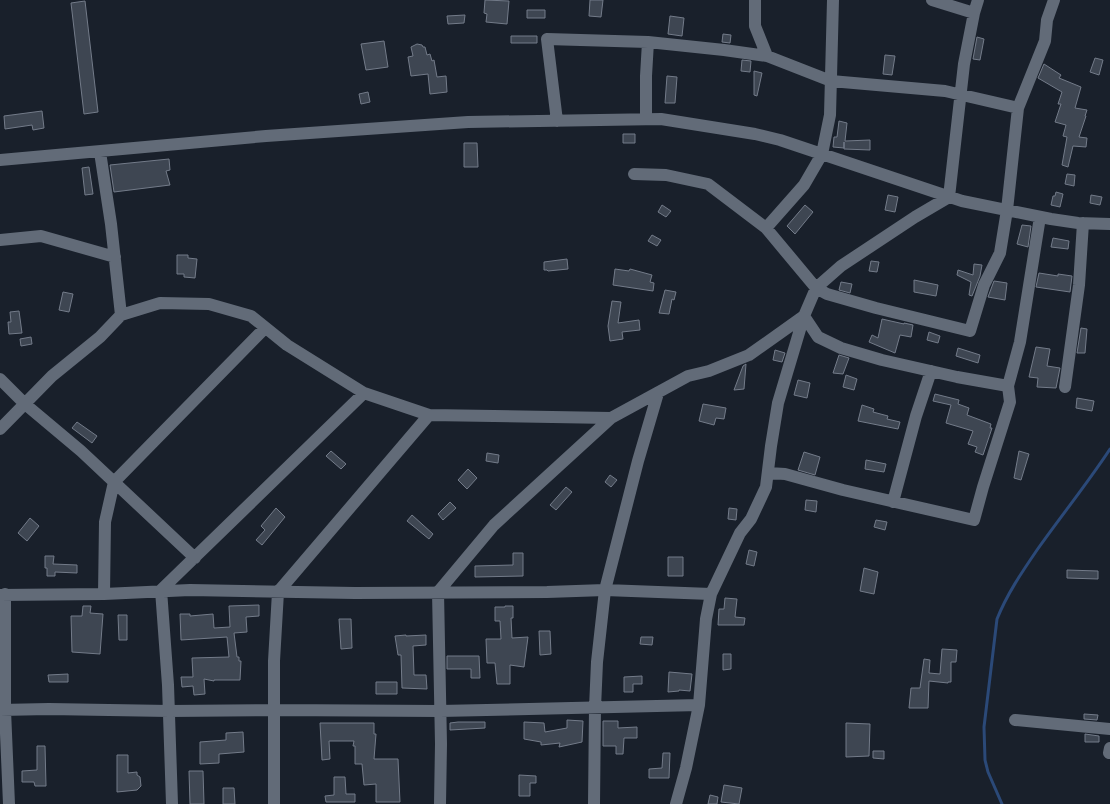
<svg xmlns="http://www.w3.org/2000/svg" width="1110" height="804" viewBox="0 0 1110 804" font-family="Signika,sans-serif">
<rect width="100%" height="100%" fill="#19202b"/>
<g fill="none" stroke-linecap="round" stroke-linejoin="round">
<path stroke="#2b4978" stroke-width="3" d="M1002,804L988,772L985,760L984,727L997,619C1007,594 1022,572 1037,550C1061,516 1087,484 1110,449"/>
</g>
<path fill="#3e4652" stroke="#737b89" d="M485,0L509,1L507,24L486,22L487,14L484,13Z
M590,0H603L601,17L589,16Z
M85,1L98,112L84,114L71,3Z
M527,10H545V18H527Z
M465,15L464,23L448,24L447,16Z
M670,16L684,18L682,36L668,34Z
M723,34L731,35L730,43L722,42Z
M511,36H537V43H511Z
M977,37L984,39L980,60L973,59Z
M384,41L388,67L366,70L361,44Z
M417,44L422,45L423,47H425L427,55L430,54L432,61L434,60L437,77L446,76L447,92L430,94L428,74L411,76L408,57L413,56L411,47Z
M885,55L895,56L892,75L883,74Z
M1095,58L1103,60L1099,75L1090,72Z
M742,60L751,61L750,72L741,71Z
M1044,64L1061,75L1059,78L1081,87L1075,108L1087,110L1085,116H1086L1079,137L1087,138L1086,147L1073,146L1068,167L1062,165L1067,137L1063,136L1066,125L1055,122L1061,104H1058L1062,92L1038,78Z
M754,71L762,73L757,96L754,95Z
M667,76L677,77L675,103H665Z
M368,92L370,102L361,104L359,94Z
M42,111L44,128L33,130L32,125L5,129L4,116Z
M839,121L847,123L845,141L870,140V150L844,149V142V148L833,147L834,137H837Z
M623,134H635V143H623Z
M464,143H477L478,167H464Z
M169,159L170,170L166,171L170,185L114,192L110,165Z
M89,167L93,194L85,195L82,168Z
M1067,174L1075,175L1074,186L1065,184Z
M1056,192L1063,194L1060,207L1051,205L1053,196H1055Z
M888,195L898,197L895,212L885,210Z
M1091,195L1102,197L1100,205L1090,203Z
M662,205L671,211L666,217L658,212Z
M805,205L813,212L795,234L787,226Z
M1022,225L1031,226L1028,247L1017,244Z
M652,235L661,240L657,246L648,241Z
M1053,238L1069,241L1068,249L1051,247Z
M177,255H188V258L197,259L195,278L184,277V274H177Z
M567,259L568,269L548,271L547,270H544V262Z
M871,261L879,262L877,272L869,271Z
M974,264L982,265L980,276L972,296L969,295L971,282L957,275L958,270L973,275Z
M615,269L629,271L630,269L652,275L650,282L654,283L653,291L613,285Z
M1039,273L1058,276V274L1072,276L1070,292L1036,287Z
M914,280L938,285L936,296L914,292Z
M994,281L1007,283L1005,300L988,297Z
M841,282L852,284L850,293L839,290Z
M665,290L676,292L674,300L672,299L669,314L659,313Z
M63,292L73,294L69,312L59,310Z
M612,301L621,302L618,323L639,320L640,330L622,332L623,339L610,341L608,326Z
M19,311L22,333L9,334L8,322H11L10,312Z
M882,319L904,324V323L913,325L911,337L900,335L895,353L869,342L872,335L878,338Z
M1081,328L1087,329L1085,353H1077Z
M929,332L940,336L938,343L927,340Z
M31,337L32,344L21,346L20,339Z
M1036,347L1050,349L1047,366L1060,368L1056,388L1037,387L1038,378L1029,377Z
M958,348L980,355L978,363L956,356Z
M775,350L785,353L782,362L773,360Z
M839,355L849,358L843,374L833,373Z
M746,364L744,389L734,390L743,366Z
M846,375L857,379L854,390L843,387Z
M798,380L810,383L807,398L794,395Z
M935,394L959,400L958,404L969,408L967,415L991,424L990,428H992L983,455L975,452L977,447L968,444L973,431L946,423L951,405L933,401Z
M1077,398L1094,401L1092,411L1076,408Z
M703,404L726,408L724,419L716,418L714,425L699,421Z
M862,405L874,409L873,412L888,416L887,419L900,422L898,429L858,421Z
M77,422L97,436L92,443L72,428Z
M331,451L346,464L341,469L326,456Z
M1019,451L1029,454L1021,480L1014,478Z
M804,452L820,457L815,475L798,470Z
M487,453L499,455L498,463L486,461Z
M866,460L886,464L884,472L865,469Z
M468,469L477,478L467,489L458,480Z
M610,475L617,480L611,487L605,482Z
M566,487L572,492L556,510L550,505Z
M806,500L817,501L816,512L805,510Z
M450,502L456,508L443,520L438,514Z
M276,508L285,517L262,545L256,540L265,530L261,526Z
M729,508L737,509L736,520L728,519Z
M412,515L433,534L429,539L407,521Z
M30,518L39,526L27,541L18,533Z
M876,520L887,522L885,530L874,527Z
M749,550L757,552L754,566L746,564Z
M513,553H523V576L475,577V566L513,565Z
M45,556H54L53,564L77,565V573L55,572V576H47V568H45Z
M668,557H683V576H668Z
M864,568L878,572L874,594L860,591Z
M1067,570L1098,571V579L1067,578Z
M725,598L737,599L735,617L745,618L744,625H718L719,609H724Z
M259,605V616L246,617L247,632L234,633L237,657H239V661H241L240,680H214V681L204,679L205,694L194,695L193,686L182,687L181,677H193L192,658L229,657L227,637L181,640L180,614H190V616L213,614L214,628L230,627L229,606Z
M83,606H91L90,613L103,614L100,654L72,652L71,616H82Z
M505,606H513V618H511L512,638L528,637L524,667L510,665V684H497L495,663H487L486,639H501L500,621H495V607H505Z
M118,615H127V640H119Z
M339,619H351L352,648L341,649Z
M539,631H550L551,654L540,655Z
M406,635V636L426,635V645L413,646L414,675H426L427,689L402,688L401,655H398L395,636Z
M641,637H653L652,645L640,644Z
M942,649L957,650L956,662H951V682H948V683L929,681L928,708H909L911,688H920L924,659L930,660L929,673L940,674Z
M723,654H731V669L723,670Z
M447,656H479L480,678H471V669H447Z
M669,672L692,674L690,691L679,690V691L668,692Z
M68,674V682H49L48,675Z
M642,676V684H633V692H624V677Z
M376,682H397V694H376Z
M1084,714L1098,715L1097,720L1084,719Z
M567,720L583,721L582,742L559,747L560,743L541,745V742L524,739V722L544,723L545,732L567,728Z
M603,721H618V728L637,727V738H624L623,754H616V746H603Z
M458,722H485V728L450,730V723Z
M320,723H374V734H376L374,759H398L400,802H376V784L364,785L362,764H355V746H353L354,741H329L330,759L322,760Z
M846,723L870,724L869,756L846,757Z
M243,732L244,752L219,754V763L200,764V742L226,740V733Z
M1085,734L1099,736V742H1085Z
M37,746H45L46,786H35L34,782H22V771L37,770Z
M873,751H884V759L873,758Z
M663,753H670L669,778H649V769L662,768Z
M117,755H128V773L137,772V775L140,777L141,786L137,790L117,792Z
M189,771H203L204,804H190Z
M519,775L536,776V783H530V796H519Z
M334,777H345L346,794H355V802H326L325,796L334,795Z
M724,785L742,788L739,804L721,802Z
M223,788H234L235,804H223Z
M710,795L718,797L717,804H708Z"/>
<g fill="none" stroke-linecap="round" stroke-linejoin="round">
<path stroke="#626b78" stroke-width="12" d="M755,0V26L767,56
M932,0L974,13
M646,119V76L648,42
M557,121L547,39L648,42L724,50L767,56L831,81L945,91L1018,108
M100,152L111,224L121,315
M0,160L266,136L468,122L661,119L755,134L780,140L962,201L1051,219L1078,223L1110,224
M634,174L666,175L708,184L766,228L816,288L827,294L876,308L970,331L984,285L1000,253L1007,210L1018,108L1045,41L1047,20L1054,0
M766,228L804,185L822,154L830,115L833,0
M0,240L41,236L115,257
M804,316L818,337L841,348L882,360L957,377L1008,386
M0,379L25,404L81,451L195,558
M1065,387L1079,285L1083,223
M0,429L52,376L100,337L121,315L160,303L209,304L251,316L287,345L364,393L429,415L611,418L688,376L709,371L749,355L804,316L816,288L841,266L915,217L949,197L964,64L974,13L978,0
M768,473L785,474L843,490L974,520L983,487L1010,402L1008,386L1020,342L1040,217
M893,502L916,416L931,371
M5,594V710L9,804
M104,594L105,522L114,482L265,328
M0,595L104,594L190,590L355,593L547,592L605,590L711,594
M0,710L49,709L169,711L274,710L440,711L699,705
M1015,720L1110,729
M1109,753L1110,748
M172,804L168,685L161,590L364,393
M274,804V661L278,592L429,415
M440,804L441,744L438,592L494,525L611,418
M594,804L595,708L597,662L605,590L638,461L658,393
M676,804L686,768L699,705L706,619L711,594L740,533L751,519L766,487L771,446L778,403L804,316"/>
</g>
</svg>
